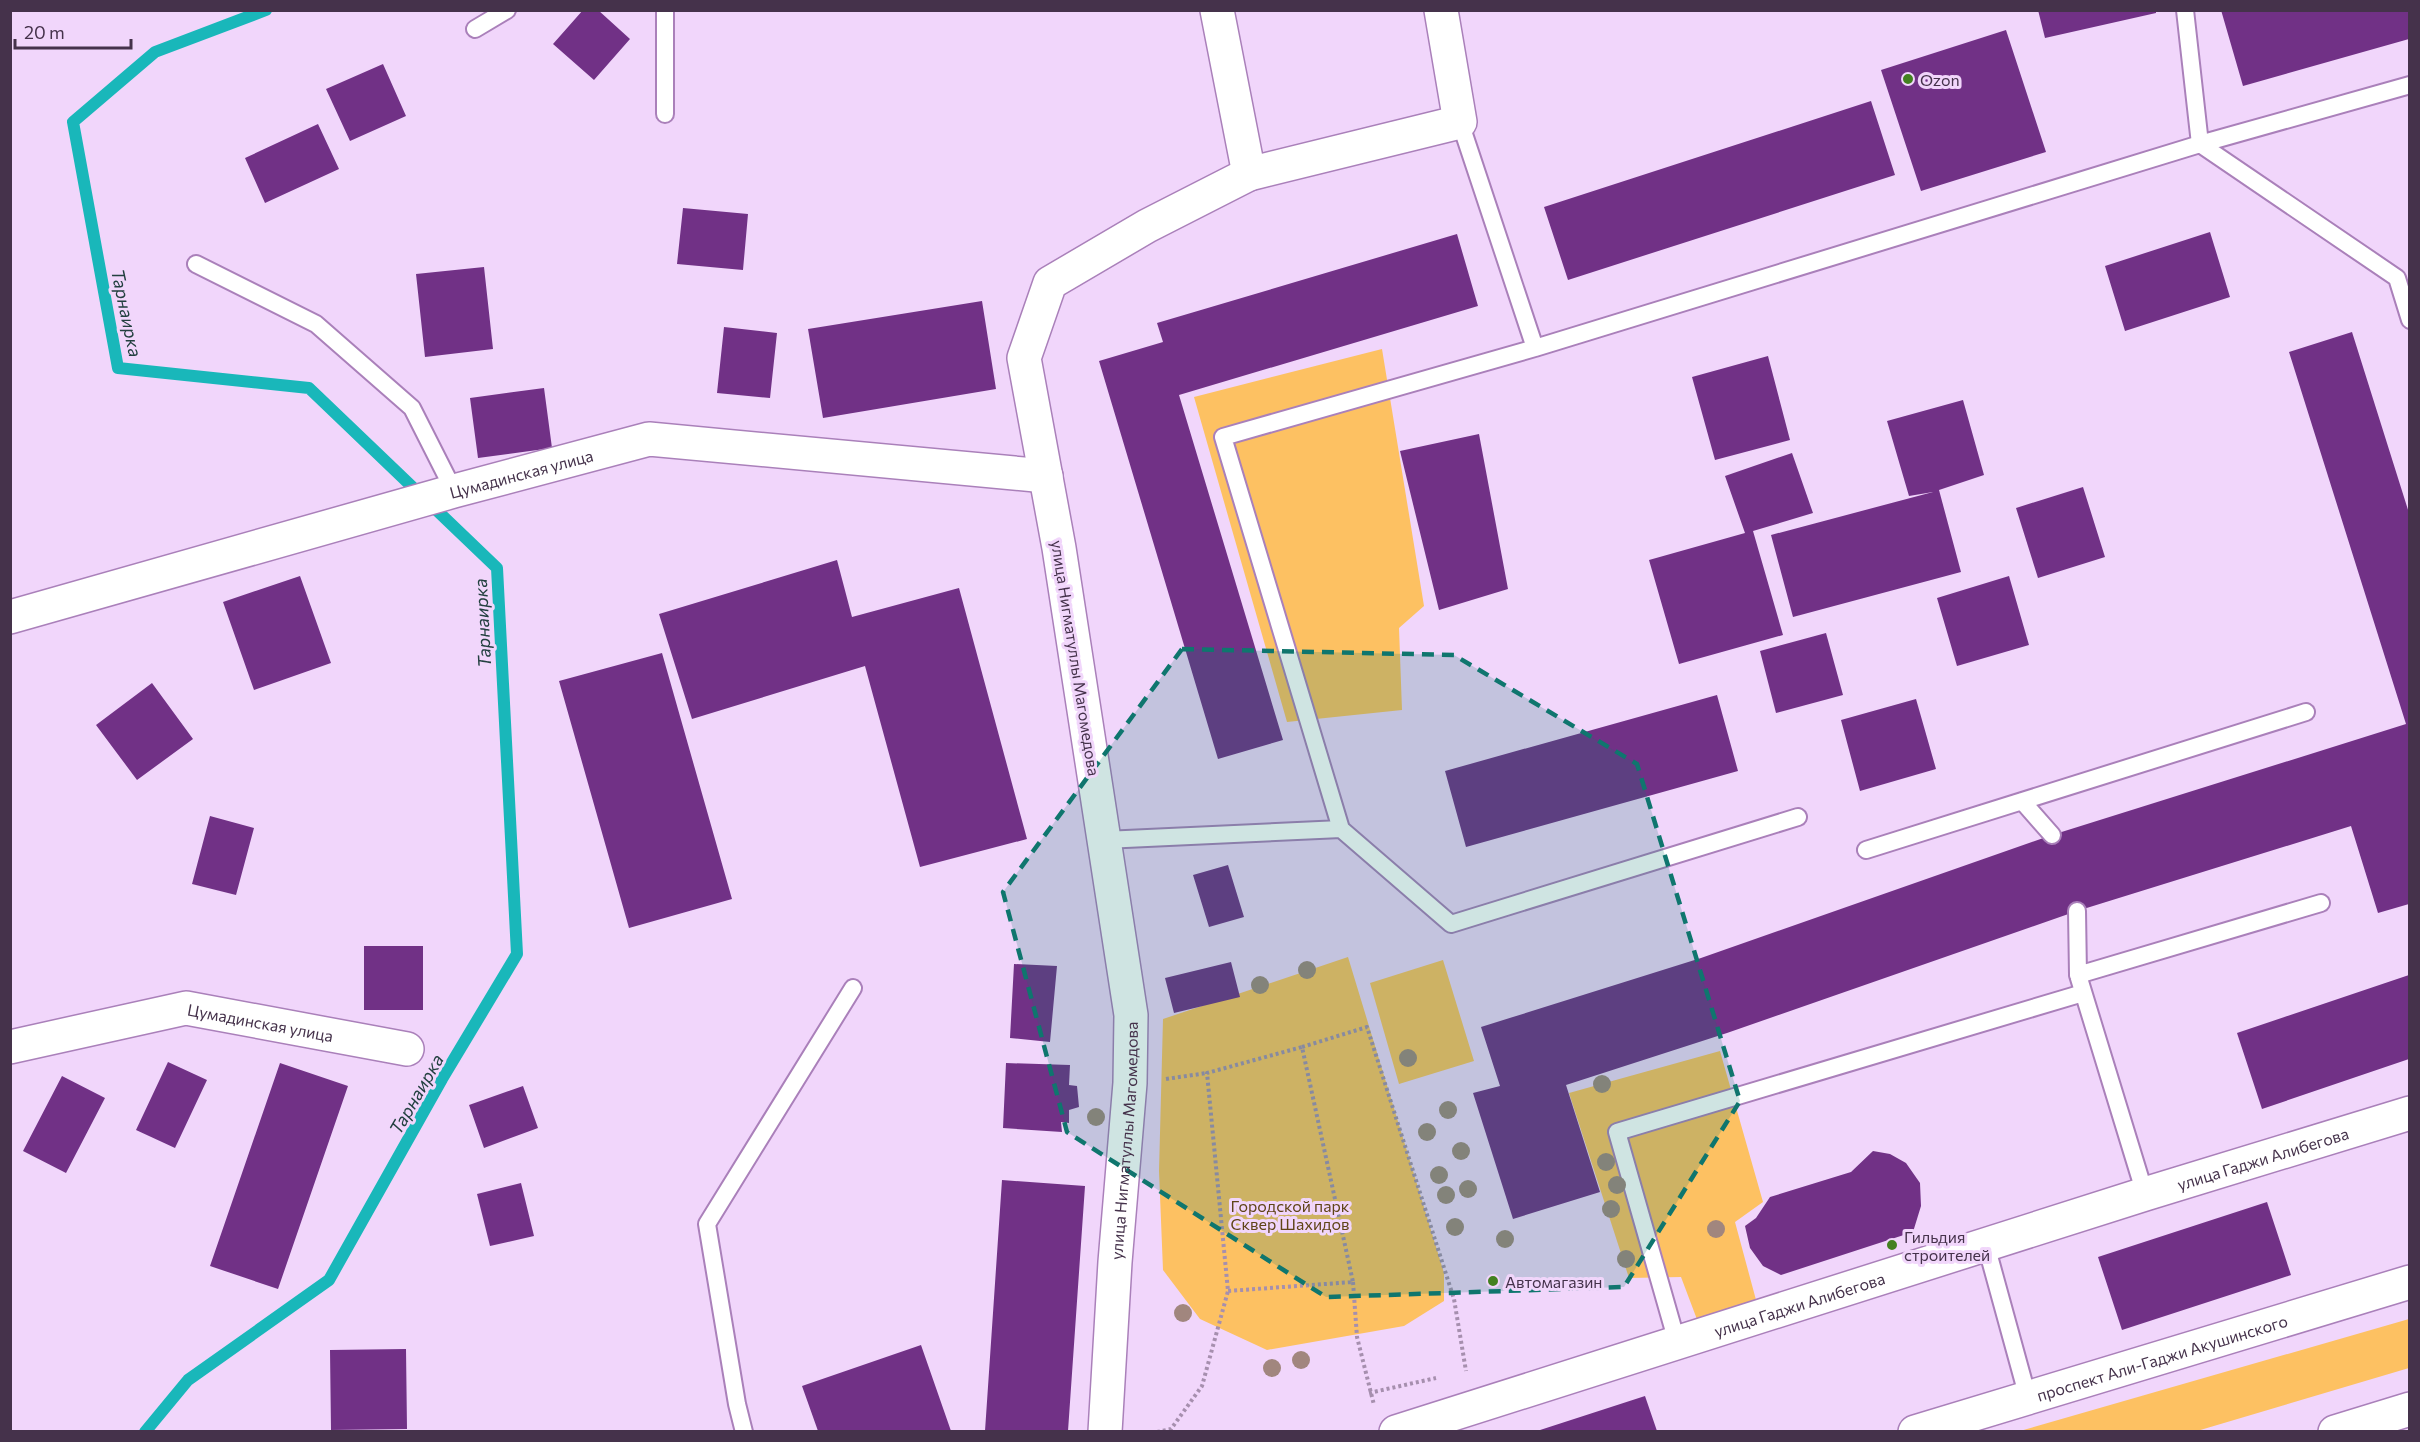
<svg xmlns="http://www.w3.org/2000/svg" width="2420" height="1442" viewBox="0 0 2420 1442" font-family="Commissioner,sans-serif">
<rect width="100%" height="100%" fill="#f1d6fb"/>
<path fill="#fdc162" d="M1382,349L1424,606L1399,628L1402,710L1287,722L1194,397Z
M1348,957L1444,1273V1301L1404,1326L1267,1350L1200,1319L1163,1270L1159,1171L1163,1019Z
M1443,960L1474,1061L1399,1084L1370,983Z
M1720,1051L1763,1202L1735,1222L1759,1311L1701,1330L1681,1277L1629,1278L1569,1093Z
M2409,1319V1368L2197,1431H2020Z"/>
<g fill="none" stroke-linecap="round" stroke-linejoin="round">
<path stroke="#19b7ba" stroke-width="12" d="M145,1432L188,1380L329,1280L442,1079L517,954L497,568L309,388L118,368L73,122L155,52L266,10"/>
</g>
<path fill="#713186" d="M583,10H598L630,39L594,80L553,44Z
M2038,10H2156V13L2045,38Z
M2221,10H2409V39L2243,86Z
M2006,30L2046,152L1921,191L1881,70Z
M383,64L406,116L350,141L326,89Z
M1871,101L1895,175L1568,280L1544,207Z
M318,124L339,169L265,203L245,158Z
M683,208L748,214L743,270L677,264Z
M2210,232L2230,297L2125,331L2105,266Z
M1457,234L1478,306L1179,395L1283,740L1218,759L1099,361L1163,342L1157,323Z
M484,267L493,349L425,357L416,274Z
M982,301L996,389L823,418L808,329Z
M724,327L777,333L770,398L717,393Z
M2352,332L2409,513V904L2378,913L2351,826L2077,911L1727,1033L1566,1085L1600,1192L1513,1219L1473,1093L1500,1086L1481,1027L1701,958L2052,835L2406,724L2289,352Z
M1768,356L1790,440L1715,460L1692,377Z
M544,388L552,448L478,458L470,398Z
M1963,400L1984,475L1939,490L1961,572L1793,617L1771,535L1933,492L1909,496L1887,421Z
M1479,434L1508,589L1439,610L1400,451Z
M1792,453L1813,513L1753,531L1783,635L1679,664L1649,560L1745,533L1725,476Z
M2083,487L2105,557L2038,578L2016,508Z
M837,560L852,617L959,588L1027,839L920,867L865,666L692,719L659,614Z
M300,576L331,663L254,690L223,602Z
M2009,576L2029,645L1957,666L1937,598Z
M1826,633L1843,695L1776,713L1760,651Z
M662,653L732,899L629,928L559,681Z
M152,683L193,739L137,780L96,725Z
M1717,695L1738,771L1466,847L1445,771Z
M1916,699L1936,769L1860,791L1841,720Z
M210,816L254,828L236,895L192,884Z
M1228,865L1244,917L1209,927L1193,875Z
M364,946H423V1010H364Z
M1231,962L1240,997L1174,1013L1165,978Z
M1014,964L1057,966L1050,1042L1010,1038Z
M2409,975V1059L2262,1109L2237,1033Z
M168,1062L207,1080L175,1148L136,1130Z
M280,1063L348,1086L278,1289L210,1266Z
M1006,1063L1070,1065L1069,1085L1077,1086L1079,1107L1069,1110V1123L1061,1122L1062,1132L1003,1128Z
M62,1076L105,1098L66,1173L23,1151Z
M523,1086L538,1128L484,1148L469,1105Z
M1873,1151L1890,1154L1906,1163L1920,1183L1921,1206L1913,1232L1781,1275L1763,1266L1750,1248L1745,1226L1756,1218L1770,1197L1851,1172Z
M1002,1180L1085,1186L1068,1431H985Z
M521,1183L534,1236L490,1246L477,1194Z
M2267,1202L2291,1275L2122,1330L2098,1257Z
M921,1345L951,1431H818L802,1386Z
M406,1349L407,1429L331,1430L330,1350Z
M1645,1396L1657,1431H1537Z"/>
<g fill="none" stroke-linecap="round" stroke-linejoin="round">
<defs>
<path id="service" d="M665,10V114
M2185,10L2200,144L2397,278L2410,320
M475,29L507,10
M196,264L316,324L412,408L454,491
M1535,348L2200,144L2410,85
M2022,801L2052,835
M1341,829L1223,437L1535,348L1460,122
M1104,840L1341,829L1451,924L1798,817
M1866,850L2306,712
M2077,911L2078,975
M2145,1194L2078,975L2321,903
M1986,1245L2028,1398
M1677,1342L1617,1132L2083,993
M744,1432L737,1404L707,1224L853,988"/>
<g id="minor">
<path d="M1249,174L1460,122L1441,10"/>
<path id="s1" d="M10,617L454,491L649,439L1046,476"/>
<path id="s2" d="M10,1047L186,1008L407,1049"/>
<path id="s3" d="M1105,1432L1115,1262L1130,1083L1131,1015L1059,548L1024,358L1050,283L1147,226L1249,174L1217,10"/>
<path id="s4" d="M1396,1432L2145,1194L2410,1113"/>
</g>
<g id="primary">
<path id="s5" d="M1915,1432L2410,1282"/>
<path d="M2335,1432L2410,1409"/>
</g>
</defs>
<use href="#service" stroke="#aa80ba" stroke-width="20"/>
<use href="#minor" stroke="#aa80ba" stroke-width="36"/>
<use href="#primary" stroke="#aa80ba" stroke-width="36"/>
<path stroke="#a68fae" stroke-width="4" stroke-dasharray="3 3" stroke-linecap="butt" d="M1302,1047L1367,1027L1454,1299L1466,1371
M1166,1079L1207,1073
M1353,1282L1357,1337L1374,1405
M1369,1393L1436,1378
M1157,1432L1171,1429L1202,1386L1228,1291L1207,1073L1302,1047L1353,1282L1228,1291"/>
<use href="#service" stroke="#fff" stroke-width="16"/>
<use href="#minor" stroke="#fff" stroke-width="33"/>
<use href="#primary" stroke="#fff" stroke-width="33"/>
</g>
<g fill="#a1867e">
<circle cx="1307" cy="970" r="9"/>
<circle cx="1260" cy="985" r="9"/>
<circle cx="1408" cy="1058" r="9"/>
<circle cx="1602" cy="1084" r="9"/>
<circle cx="1448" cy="1110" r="9"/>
<circle cx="1096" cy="1117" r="9"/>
<circle cx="1427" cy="1132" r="9"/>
<circle cx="1461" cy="1151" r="9"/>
<circle cx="1606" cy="1162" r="9"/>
<circle cx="1439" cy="1175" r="9"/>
<circle cx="1617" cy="1185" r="9"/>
<circle cx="1468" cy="1189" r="9"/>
<circle cx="1446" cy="1195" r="9"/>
<circle cx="1611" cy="1209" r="9"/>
<circle cx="1455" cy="1227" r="9"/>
<circle cx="1716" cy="1229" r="9"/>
<circle cx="1505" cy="1239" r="9"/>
<circle cx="1626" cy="1259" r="9"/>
<circle cx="1183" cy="1313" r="9"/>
<circle cx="1301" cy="1360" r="9"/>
<circle cx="1272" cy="1368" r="9"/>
</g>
<path fill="#0f766e" fill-opacity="0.2" stroke="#0f766e" stroke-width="4.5" stroke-dasharray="12 8" stroke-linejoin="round" d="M1182,649L1454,655L1637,764L1740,1101L1624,1287L1326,1297L1067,1132L1003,892Z"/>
<g fill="#438120" stroke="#f1d6fb" stroke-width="2">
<circle cx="1908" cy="79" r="6"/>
<circle cx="1892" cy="1245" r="6"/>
<circle cx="1493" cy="1281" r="6"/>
</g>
<g text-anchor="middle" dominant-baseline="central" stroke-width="6" stroke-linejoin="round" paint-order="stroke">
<g font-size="16" fill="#45324b" stroke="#f1d6fb" text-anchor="start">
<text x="1920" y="79">Ozon</text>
<text x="1904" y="1236">Гильдия<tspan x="1904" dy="18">строителей</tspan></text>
<text x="1505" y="1281">Автомагазин</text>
</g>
<g font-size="16" fill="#45324b" stroke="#f1d6fb">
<text stroke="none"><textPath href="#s1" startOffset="531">Цумадинская улица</textPath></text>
<text transform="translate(1076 658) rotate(81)">улица Нигматуллы Магомедова</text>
<text stroke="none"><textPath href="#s2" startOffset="256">Цумадинская улица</textPath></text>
<text stroke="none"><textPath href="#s3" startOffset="292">улица Нигматуллы Магомедова</textPath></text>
<text stroke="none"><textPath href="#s4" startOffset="909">улица Гаджи Алибегова</textPath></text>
<text stroke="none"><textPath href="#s4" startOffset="423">улица Гаджи Алибегова</textPath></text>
<text stroke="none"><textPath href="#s5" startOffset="258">проспект Али-Гаджи Акушинского</textPath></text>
</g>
<g font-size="16" fill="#5f4417" stroke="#f1d6fb">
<text x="1290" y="1205">Городской парк<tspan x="1290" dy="18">Сквер Шахидов</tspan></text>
</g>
<g font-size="18" font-style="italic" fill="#234040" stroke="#f1d6fb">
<text transform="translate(127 313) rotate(78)">Тарнаирка</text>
<text transform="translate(482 623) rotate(-93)">Тарнаирка</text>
<text transform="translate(416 1094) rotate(-60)">Тарнаирка</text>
</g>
</g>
<rect width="2420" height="1442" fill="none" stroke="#45324b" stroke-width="24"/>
<path d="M15 39v9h116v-9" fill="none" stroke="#45324b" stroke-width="3"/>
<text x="24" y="39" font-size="18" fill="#45324b" stroke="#f1d6fb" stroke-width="4.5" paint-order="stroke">20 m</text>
</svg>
